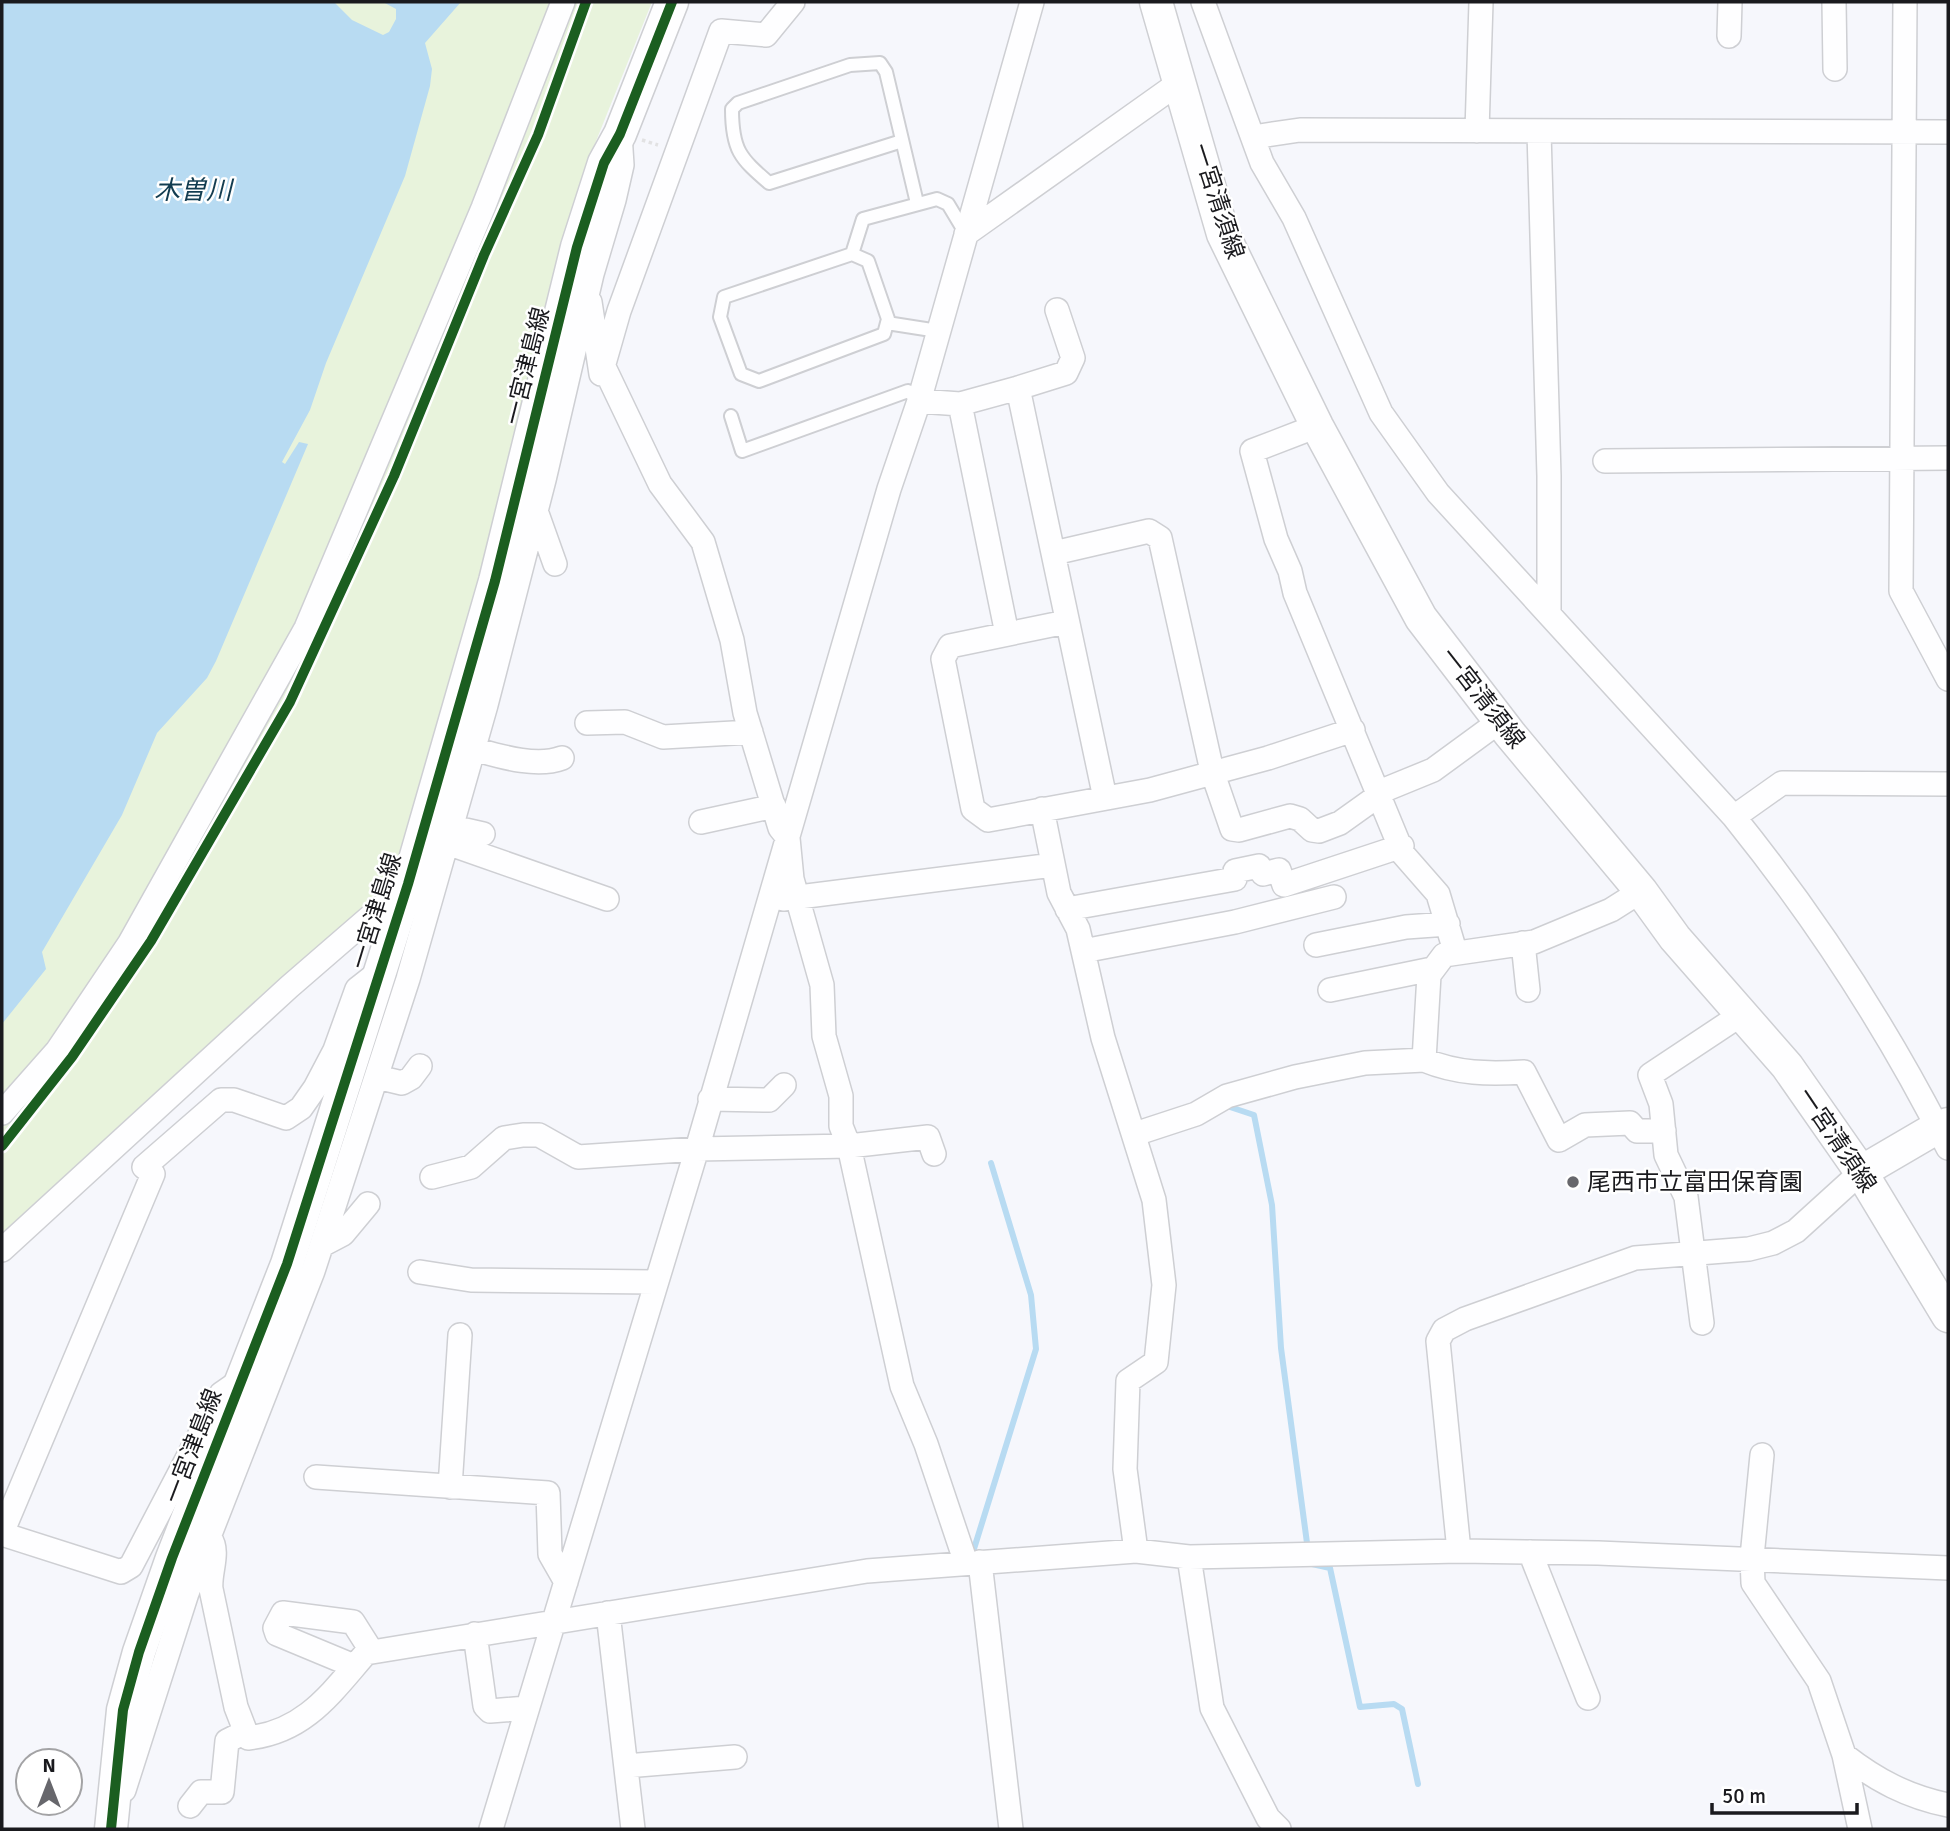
<svg xmlns="http://www.w3.org/2000/svg" width="1950" height="1831" viewBox="0 0 1950 1831" font-family="Signika,'Noto Sans JP',sans-serif">
<rect width="100%" height="100%" fill="#f6f7fc"/>
<path fill="#e8f3dc" d="M328,2H390L399,6L393,54Z
M447,2H652L590,156L563,242L480,577L394,878L2,1235V1016L414,53Z"/>
<path fill="#b8dbf2" d="M2,2H334L352,20L383,35L389,32L396,19V9L383,2H461L425,43L432,69L430,86L405,176L326,363L310,410L282,462L285,464L299,442L308,444L216,661L207,678L157,733L122,815L42,952L46,969L2,1024Z"/>
<g fill="none" stroke-linecap="round" stroke-linejoin="round">
<path stroke="#b8dbf2" stroke-width="6" d="M1230,1107L1254,1115L1272,1205L1281,1348L1307,1543
M973,1552L1036,1349L1031,1295L991,1163
M1312,1564L1330,1568L1360,1707L1394,1704L1402,1709L1418,1784"/>
<defs>
<path id="lane" d="M902,141L769,183C740,158 732,150 732,109L738,103L850,65L880,63L886,72L917,203
M852,254L868,261L888,319L884,334L759,381L741,374L720,317L724,297Z
M852,254L863,219L937,199L948,204L966,234
M887,323L938,331
M731,416L742,451L908,391L919,401"/>
<path id="street" d="M1203,2L1262,163L1294,218L1381,413L1438,493L1734,817C1817,920 1888,1029 1948,1148
M1834,2L1835,69
M1905,2L1901,591L1948,679
M1729,36L1730,2
M1477,131L1481,2
M1539,132L1549,476V611
M1253,137L1300,130L1948,132
M966,234L1180,82
M590,302L601,374L619,311L721,31L766,35L793,2
M604,367L660,484L703,542L732,640L745,713L780,828L788,838L792,879L822,985L824,1036L841,1096V1126L849,1146L902,1386L926,1444L966,1563
M1018,388L1066,373L1073,358L1057,310
M919,401L960,404L1018,388L1105,798
M960,404L1007,634
M1317,426L1252,451L1276,539L1290,571L1295,593L1403,854L1438,894L1455,951
M1605,461L1948,458
M535,508L555,564
M1054,553L1149,531L1160,538L1212,771L1232,829L1239,830L1290,816L1300,819L1312,830L1319,831L1340,823L1389,788L1433,770L1500,721
M1066,622L950,646L943,659L973,809L988,820L1150,790L1268,758L1353,730
M587,723L625,722L663,737L751,732
M474,749C499,756 536,768 562,758
M1042,809L1059,893L1078,929L1103,1038L1154,1200L1164,1285L1156,1362L1128,1381L1125,1469L1136,1551
M1734,817L1782,783L1948,784
M701,822L774,806
M452,827L483,834
M447,843L607,899
M783,899L1053,865
M1067,909L1235,879V871L1259,866L1263,874L1279,870L1284,885L1402,846
M1523,943L1528,990
M1316,945L1406,927L1448,924
M1083,951L1235,922L1334,897
M1330,990L1432,969
M1424,1060C1458,1074 1488,1074 1524,1072L1559,1140L1585,1125L1630,1123L1637,1131H1664
M377,1077L402,1083L411,1078L420,1066
M710,1099L769,1100L784,1085
M2,1113L57,1051L129,944L306,628L483,208L563,2
M1135,1134L1196,1114L1227,1096L1295,1077L1365,1063L1424,1060L1429,975L1444,955L1534,942L1611,910L1641,891
M432,1177L471,1167L504,1138L523,1135H539L578,1157L697,1149L849,1146L928,1137L934,1154
M322,1245L343,1234L368,1204
M2,1250L289,987L408,884
M420,1272L471,1280L655,1282
M1702,1323L1686,1197L1666,1155L1661,1104L1650,1075L1742,1014
M1762,1455L1752,1557L1753,1583L1819,1681L1844,1755L1860,1829
M316,1477L548,1493L550,1554L566,1582
M450,1487L460,1335
M2,1533L153,1174L144,1167L221,1100H234L286,1118L301,1108L315,1088L335,1050L357,989L380,971
M2,1534L121,1572L131,1566L221,1394L234,1385
M210,1538C220,1552 209,1573 211,1589L236,1707L248,1738C305,1732 331,1693 366,1653L867,1571L1136,1551L1189,1557L1459,1551L1598,1553L1948,1568
M1459,1551L1438,1341L1444,1330L1465,1319L1635,1258L1749,1249L1773,1243L1796,1231L1861,1172
M1530,1552L1588,1698
M1189,1557L1212,1708L1268,1818L1279,1829
M980,1562L1011,1829
M608,1613L633,1829
M475,1634L485,1706L490,1711L527,1708
M354,1666L277,1634L275,1628L283,1613L353,1622L372,1652
M1844,1755C1876,1780 1908,1797 1948,1805
M626,1766L735,1757
M124,1790L187,1593L313,1271L408,979L486,705L544,480L592,274L614,200L622,165L620,134
M190,1806L201,1792H222L227,1741L245,1732
M491,1829L697,1149L889,489L919,401L1032,2"/>
<path id="secondary" d="M1156,2L1223,234L1317,426L1421,618L1510,734L1641,891L1675,938L1787,1066L1861,1172L1948,1316
M1861,1172L1938,1127L1948,1124
M111,1829L123,1710L139,1652L172,1558L287,1264L408,884L495,581L577,247L604,163L620,134L672,2"/>
</defs>
<use href="#lane" stroke="#cecfd3" stroke-width="16"/>
<use href="#street" stroke="#cecfd3" stroke-width="26"/>
<use href="#secondary" stroke="#cecfd3" stroke-width="35"/>
<path stroke="#e2e2e3" stroke-width="3.5" stroke-dasharray="3.5 3.5" stroke-linecap="butt" d="M642,140L658,145"/>
<use href="#lane" stroke="#fefeff" stroke-width="12"/>
<use href="#street" stroke="#fefeff" stroke-width="23"/>
<use href="#secondary" stroke="#fefeff" stroke-width="32"/>
<defs>
<path id="cycleway" d="M2,1146L72,1057L151,941L290,702L394,476L484,255L538,135L586,2
M111,1829L123,1710L139,1652L172,1558L287,1264L408,884L495,581L577,247L604,163L620,134L672,2"/>
</defs>
<use href="#cycleway" stroke="#fff" stroke-width="15"/>
<use href="#cycleway" stroke="#1b5e20" stroke-width="10"/>
</g>
<circle fill="#67676c" stroke="#fff" stroke-width="2.5" cx="1573" cy="1182" r="7"/>
<g text-anchor="middle" dominant-baseline="central" stroke-width="5" stroke-linejoin="round" paint-order="stroke">
<g font-size="24" fill="#1a1a1e" stroke="#fff">
<text transform="translate(1218 201) rotate(72)">一宮清須線</text>
<text transform="translate(527 366) rotate(-76)">一宮津島線</text>
<text transform="translate(1483 698) rotate(52)">一宮清須線</text>
<text transform="translate(376 911) rotate(-73)">一宮津島線</text>
<text transform="translate(1837 1140) rotate(56)">一宮清須線</text>
<text transform="translate(193 1446) rotate(-69)">一宮津島線</text>
</g>
<g font-size="24" fill="#1a1a1e" stroke="#fff" text-anchor="start">
<text x="1587" y="1182">尾西市立富田保育園</text>
</g>
<g font-size="26" font-style="italic" fill="#123c50" stroke="#fff">
<text x="193" y="191">木曽川</text>
</g>
</g>
<rect width="1950" height="1831" fill="none" stroke="#1a1a1e" stroke-width="7"/>
<g transform="translate(49 1782)"><circle r="33" fill="#ffffff" stroke="#a3a3a5" stroke-width="2"/>
<path d="M0-5L12 26L0 18L-12 26Z" fill="#67676c"/>
<text y="-10" font-size="19" font-weight="bold" text-anchor="middle" fill="#1a1a1e">N</text>
</g>
<path d="M1712 1803v10h145v-10" fill="none" stroke="#1a1a1e" stroke-width="3.5"/>
<text x="1722" y="1803" font-size="21" fill="#1a1a1e" stroke="#ffffff" stroke-width="5" paint-order="stroke">50 m</text>
</svg>
